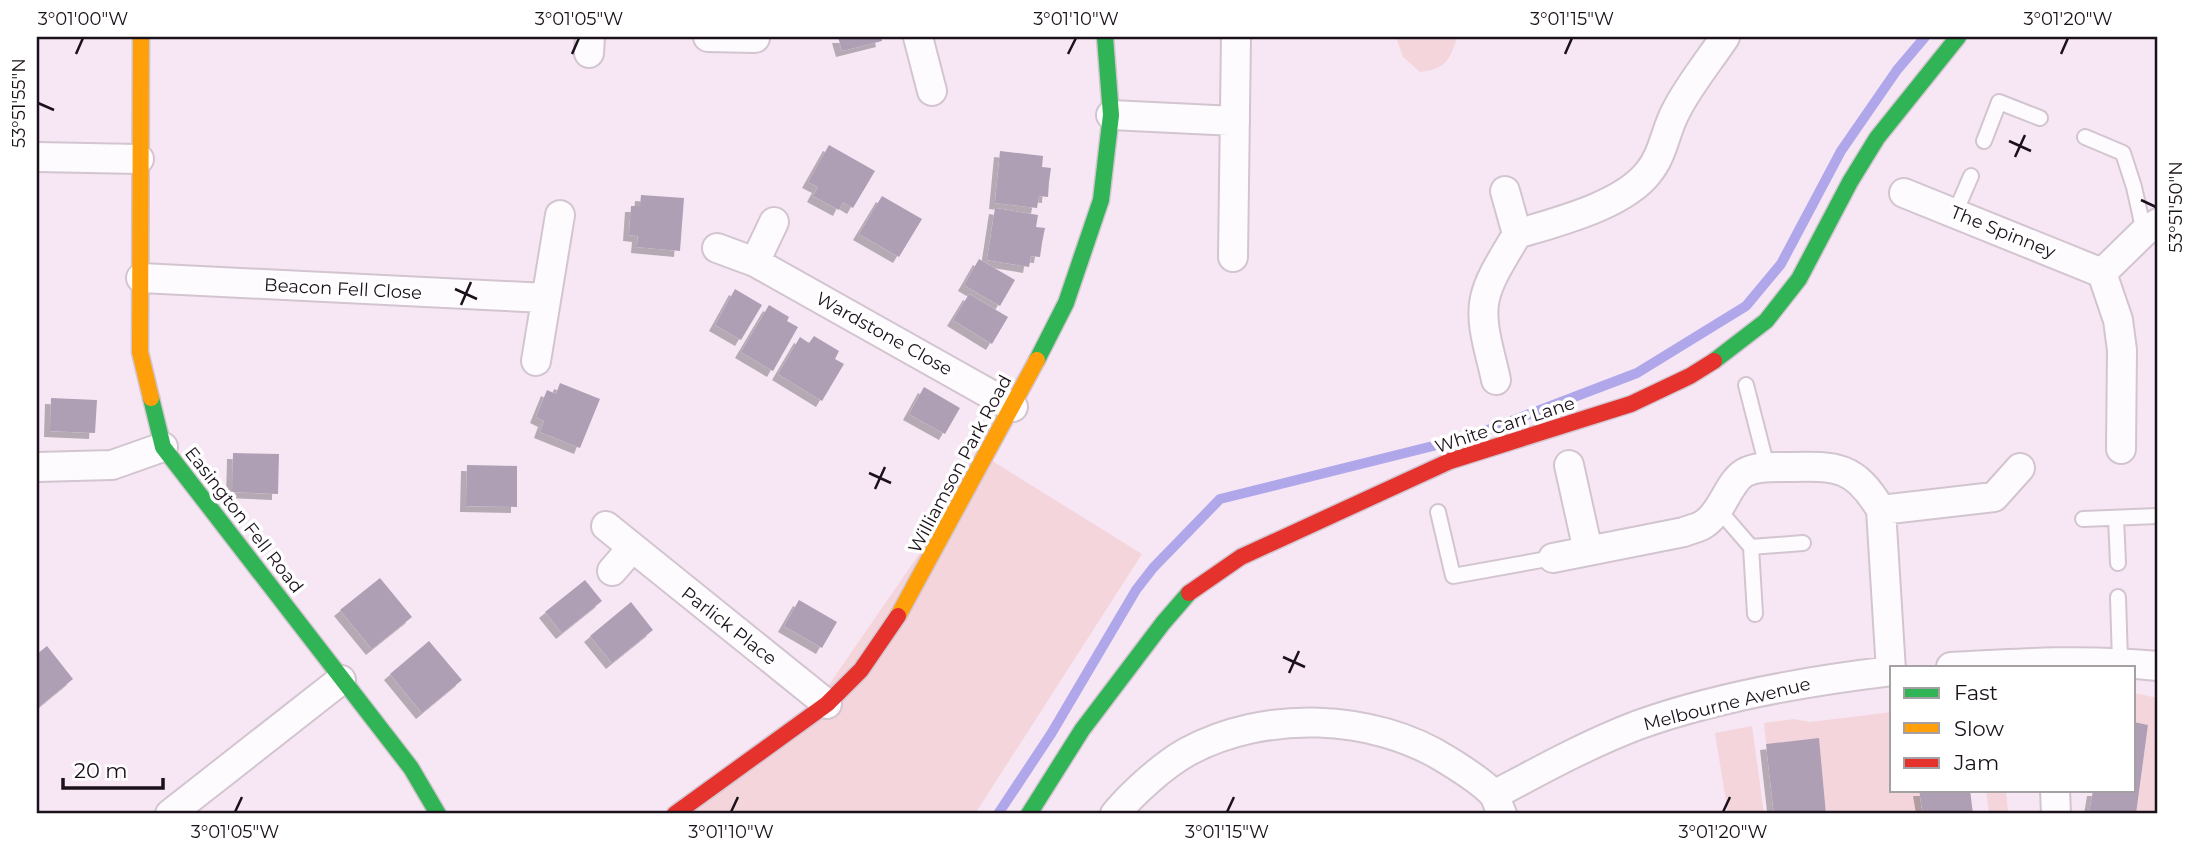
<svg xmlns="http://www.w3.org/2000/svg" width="2195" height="851" viewBox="0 0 2195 851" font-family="Montserrat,sans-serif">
<defs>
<filter id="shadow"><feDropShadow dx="-6" dy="6" stdDeviation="0" flood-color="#0004"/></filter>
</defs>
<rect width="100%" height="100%" fill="#f7e7f5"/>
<path fill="#f4d5db" d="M1396,37H1457C1450,60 1446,69 1420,72L1403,57Z
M986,457L1142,554L975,814H675L804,721Z
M2134,693L2158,698V814H2136L2148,725L2134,722Z
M1892,712V790H1919L1922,814H1826L1819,739L1766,744L1764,723L1794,719L1810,722Z
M1752,726L1764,814H1728L1715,733Z
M1986,790H2006L2008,814H1989Z"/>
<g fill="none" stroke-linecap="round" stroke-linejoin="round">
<path stroke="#afa7ea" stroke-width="10" d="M1488,430L1637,373L1746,306L1781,264L1841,151L1897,70L1925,37
M998,814L1051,734L1136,590L1153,568L1220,499L1453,441"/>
</g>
<path fill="#ae9fb4" filter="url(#shadow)" d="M838,37H881L882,41L842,51Z
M829,145L875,171L853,208L843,202L839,210L813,196L818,187L808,182Z
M1000,151L1043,156L1042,167L1051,168L1049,182L1048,197L1039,196L1037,208L995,203Z
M641,195L684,198L680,251L637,247L638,236L629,235L631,206H640Z
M882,196L922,219L899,257L859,234Z
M995,208L1038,215L1036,227L1045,228L1042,243L1040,257L1031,256L1029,267L987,260Z
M979,259L1015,280L1000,306L964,285Z
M735,289L762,305L741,340L715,325Z
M969,294L1008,317L992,344L953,320Z
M769,305L789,317L787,321L798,327L773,371L741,352Z
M814,336L839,351L835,359L844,364L822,401L778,374L800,337L809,343Z
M560,383L600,399L580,448L540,432L544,421L536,417L547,390L556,394Z
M924,387L960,408L945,434L909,414Z
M51,398L97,400L95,433L50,431Z
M233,453L279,454L278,494L232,492Z
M467,465L517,466V507L466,506Z
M380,578L412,617L372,649L340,610Z
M585,580L602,601L562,633L545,612Z
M799,600L837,622L822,648L784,626Z
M631,602L653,630L612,663L590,636Z
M429,641L462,680L422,713L390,674Z
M47,646L73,679L39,707L37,654Z
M2134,722L2148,725L2136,814H2089L2093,790H2134Z
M1819,738L1826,814H1774L1766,744Z
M1919,790H1970L1973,814H1923Z"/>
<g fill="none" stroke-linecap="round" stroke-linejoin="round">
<defs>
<path id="lane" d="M2085,137L2123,153L2134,187L2144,232
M1984,141L1999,102L2040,118
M1955,213L1971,176
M1746,385L1767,467
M1718,509L1751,547L1755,614
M1438,512L1453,576L1553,558
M2116,518L2118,563
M2083,519L2158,516
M1751,547L1803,543
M2118,597L2120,662"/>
<path id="street" d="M708,37L755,38
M918,37L932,91
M589,53L590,37
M1111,115L1235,121
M37,157L139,159
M1505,191L1517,234
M1904,193L2102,273L2118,320L2122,350L2121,449
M717,248L755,262L1013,407
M1233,257L1236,37
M755,262L774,222
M2102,273L2144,232L2158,223
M141,278L546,298
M536,361L560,215
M1496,380C1491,355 1479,323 1485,298C1490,276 1506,254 1517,234C1556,222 1622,206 1648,173C1664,154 1665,130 1677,109C1690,84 1709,61 1725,37
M1569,465L1588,551
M37,467L112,465L163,447
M1881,510L1994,497L2020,468
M606,526L827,704
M1553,558L1684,532C1690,529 1699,528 1704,524C1722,513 1728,483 1744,473C1756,466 1773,467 1786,467C1835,466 1854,464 1881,510L1891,671
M612,571L631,549
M1951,667C2021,663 2088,659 2158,666
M2055,790L2056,814
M1494,795C1541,770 1588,744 1638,725C1719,696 1807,681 1892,671
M170,814L341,680
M1115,814C1133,793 1162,766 1187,752C1264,710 1373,713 1447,760C1460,768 1484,783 1494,795C1497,800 1499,808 1502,814"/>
<path id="fast" d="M1037,360L1066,303L1101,200L1111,115L1105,37
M1714,361L1766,321L1799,279L1850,182L1877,138L1958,37
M151,398L163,447L411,768L438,814
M1029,814L1082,730L1163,623L1189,593"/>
<path id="slow" d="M141,37L140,352L151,398
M898,616L1037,360"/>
<path id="jam" d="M1189,593L1241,557L1450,461L1631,404L1690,376L1714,361
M675,814L827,704L861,670L898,616"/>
</defs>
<use href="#lane" stroke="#d2c5d0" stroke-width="18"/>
<use href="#street" stroke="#d2c5d0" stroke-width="32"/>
<use href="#fast" stroke="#d2c5d0" stroke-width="19"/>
<use href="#slow" stroke="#d2c5d0" stroke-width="19"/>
<use href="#jam" stroke="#d2c5d0" stroke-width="19"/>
<use href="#lane" stroke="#fefbfe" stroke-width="14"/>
<use href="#street" stroke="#fefbfe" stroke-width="28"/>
<use href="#fast" stroke="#30b455" stroke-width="16"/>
<use href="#slow" stroke="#ff9f0a" stroke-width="16"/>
<use href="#jam" stroke="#e5322d" stroke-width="16"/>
</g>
<path fill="none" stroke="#1b111a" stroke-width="2.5" d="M76,54L83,38M572,54L579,38M1068,54L1076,38M1565,54L1572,38M2061,54L2068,38M38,103L54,110M2009,141L2031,151M2015,157L2025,135M2141,200L2156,207M455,289L477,299M461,305L471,282M869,473L891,483M875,489L885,467M1283,657L1305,667M1289,673L1299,651M235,812L242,797M731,812L738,797M1227,812L1234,797M1723,812L1730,797"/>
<g text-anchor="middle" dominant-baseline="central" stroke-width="7" stroke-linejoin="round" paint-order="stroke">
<g font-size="18" fill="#1b111a" stroke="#fff">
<text transform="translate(2003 232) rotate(22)">The Spinney</text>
<text transform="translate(343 289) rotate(3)">Beacon Fell Close</text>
<text transform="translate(884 334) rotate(29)">Wardstone Close</text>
<text transform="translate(1505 425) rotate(-18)">White Carr Lane</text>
<text transform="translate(960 464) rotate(-62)">Williamson Park Road</text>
<text transform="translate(244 520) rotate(52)">Easington Fell Road</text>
<text transform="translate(729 626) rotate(38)">Parlick Place</text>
<text transform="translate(1727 704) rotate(-14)">Melbourne Avenue</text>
</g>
</g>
<rect width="2195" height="851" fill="none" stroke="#ffffff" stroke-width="77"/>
<rect x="1890" y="666" width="245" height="126" fill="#ffffff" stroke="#a4a0a3" stroke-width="2"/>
<rect x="1904" y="688" width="35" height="10" fill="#30b455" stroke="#a4a0a3" stroke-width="2"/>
<text x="1954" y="700" font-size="21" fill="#1b111a">Fast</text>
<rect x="1904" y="723" width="35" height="10" fill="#ff9f0a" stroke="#a4a0a3" stroke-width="2"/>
<text x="1954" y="736" font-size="21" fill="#1b111a">Slow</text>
<rect x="1904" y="758" width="35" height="10" fill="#e5322d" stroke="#a4a0a3" stroke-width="2"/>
<text x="1954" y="770" font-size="21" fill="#1b111a">Jam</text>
<path d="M63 778v10h100v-10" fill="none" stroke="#1b111a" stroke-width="3.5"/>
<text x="74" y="778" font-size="21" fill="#1b111a" stroke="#ffffff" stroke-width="5" paint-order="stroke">20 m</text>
<rect x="38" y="38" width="2118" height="774" fill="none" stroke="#1b111a" stroke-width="2.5"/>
<g font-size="18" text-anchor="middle" fill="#1b111a">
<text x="83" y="25">3°01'00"W</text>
<text x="579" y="25">3°01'05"W</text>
<text x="1076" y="25">3°01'10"W</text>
<text x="1572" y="25">3°01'15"W</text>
<text x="2068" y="25">3°01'20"W</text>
<text transform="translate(19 103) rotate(-90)" y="6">53°51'55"N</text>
<text transform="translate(2176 207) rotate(-90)" y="6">53°51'50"N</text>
<text x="235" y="838">3°01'05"W</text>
<text x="731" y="838">3°01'10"W</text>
<text x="1227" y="838">3°01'15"W</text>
<text x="1723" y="838">3°01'20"W</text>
</g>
</svg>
